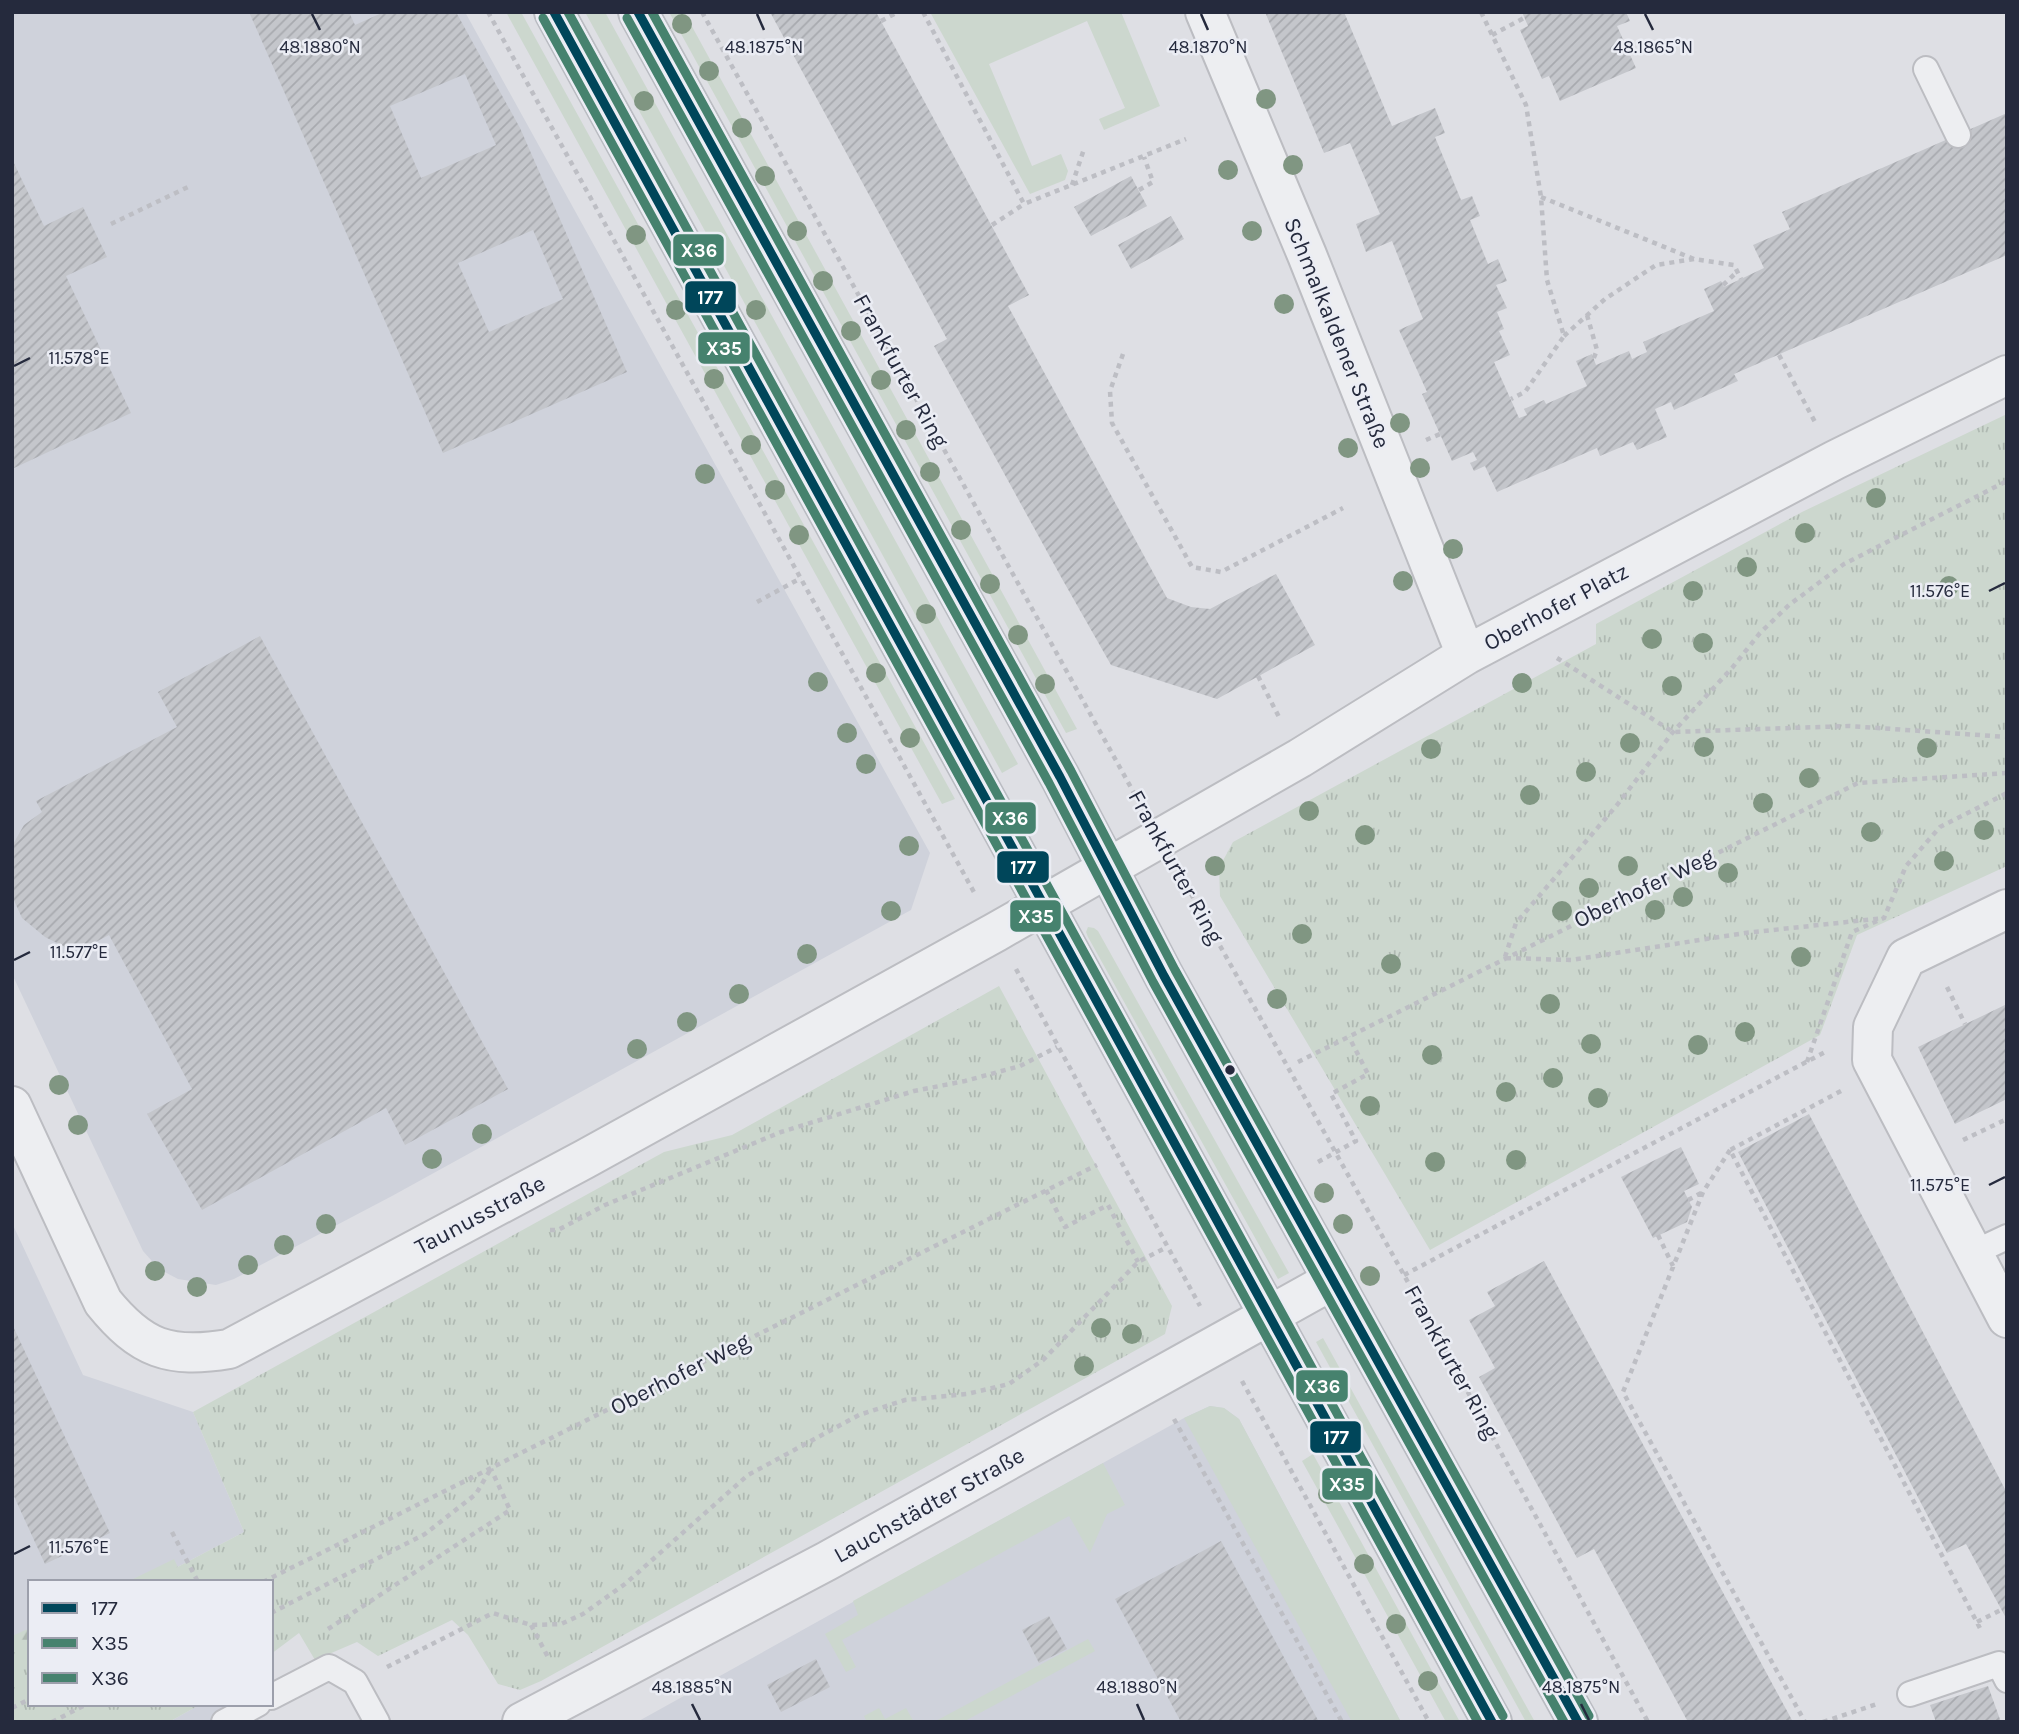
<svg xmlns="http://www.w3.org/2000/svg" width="2019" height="1734" viewBox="0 0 2019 1734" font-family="Karla,sans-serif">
<defs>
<pattern id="forest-firs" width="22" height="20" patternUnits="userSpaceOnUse" patternTransform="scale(1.75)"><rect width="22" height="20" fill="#ccd7ce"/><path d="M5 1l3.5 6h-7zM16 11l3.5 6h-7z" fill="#afb9b2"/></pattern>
<pattern id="park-tufts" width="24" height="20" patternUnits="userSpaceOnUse" patternTransform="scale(1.75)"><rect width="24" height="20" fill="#ccd7ce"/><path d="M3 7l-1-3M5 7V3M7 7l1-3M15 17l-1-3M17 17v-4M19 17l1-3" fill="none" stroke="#afb9b2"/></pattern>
<pattern id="building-hatch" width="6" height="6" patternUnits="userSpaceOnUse" patternTransform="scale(1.75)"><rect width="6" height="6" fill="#c4c6cb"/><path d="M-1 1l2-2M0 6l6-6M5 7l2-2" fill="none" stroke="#a8aaaf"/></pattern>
</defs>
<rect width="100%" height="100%" fill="#dedfe4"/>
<path fill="#cfd2db" d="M12,12H465L930,853L911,910L392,1196L234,1279L216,1285L178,1279L159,1269L143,1251L12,974Z
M12,1223L83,1375L193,1412L244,1532L149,1582H30V1644L12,1653Z
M1210,1406L1224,1408L1239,1419L1401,1722H637L1184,1418Z
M201,1704H224L232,1722H169Z"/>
<path fill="#ccd7ce" d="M506,12H521L955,799L942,804Z
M585,12H605L1018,764L1002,773Z
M669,12H684L1077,729L1066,733Z
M930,12H1121L1160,106L1104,130L1099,119L1125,108L1087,21L989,64L1032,166L1061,154L1068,171L1065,180L1030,194Z
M1088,927L1094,928L1098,931L1289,1273L1278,1279L1088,937L1086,932Z
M1323,1338L1535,1722H1526L1316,1342Z
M1210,1406L1224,1408L1239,1419L1401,1722H1352L1184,1418Z
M1313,1454L1460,1722H1446L1302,1461Z
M1103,1463L1125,1505L1107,1514L1090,1553L1069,1516L842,1640L856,1667L846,1672L825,1634L858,1615L853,1601Z
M1088,1639L1095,1651L963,1722H934Z
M879,1708L885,1719L906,1708L914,1722H867L864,1716Z"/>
<path fill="url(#forest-firs)" d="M174,1559L185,1582H127Z
M30,1628V1676L12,1685V1636Z"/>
<path fill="url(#park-tufts)" d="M2007,414V866L1857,935L1820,1035L1430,1250L1220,896L1219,868L1233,842L1596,644V624L1802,512Z
M999,986L1172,1306L1165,1334L541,1681L520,1690L498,1684L468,1635L452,1620L378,1656L357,1642L315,1660L299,1633L271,1654V1582H149L244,1532L193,1412L664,1152L732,1135Z
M30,1644V1704H201L169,1722H12V1653Z"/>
<path fill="url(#building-hatch)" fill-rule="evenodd" d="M249,12H349L355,25L384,12H456L520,128L627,372L443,453ZM465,74L496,145L421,178L390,106ZM533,230L563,299L489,332L458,263Z
M770,12H876L1029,295L1008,306L1167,598L1191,607L1210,609L1276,574L1315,645L1217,699L1111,665L1061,577L934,346L947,339Z
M1265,12H1344L1392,126L1435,108L1445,133L1435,137L1461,200L1472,196L1480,216L1470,220L1488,264L1498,259L1507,281L1496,285L1507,308L1497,312L1504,329L1499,331L1510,355L1494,362L1519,418L1527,415L1524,409L1544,400L1546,404L1587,386L1576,361L1592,354L1596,365L1629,351L1632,359L1647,352L1643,342L1714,311L1704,289L1721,281L1724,287L1764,268L1753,245L1790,229L1782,212L2007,113V255L1734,374L1738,381L1674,410L1671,402L1655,409L1667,437L1637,450L1633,442L1600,456L1597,448L1497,492L1485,466L1474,471L1470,463L1477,460L1473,452L1452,461L1422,394L1427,392L1399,330L1423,319L1392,241L1366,252L1356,224L1380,214L1350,143L1324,153Z
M1522,12H1626L1630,21L1617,26L1636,68L1560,101L1549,76L1542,79L1520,30L1528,26Z
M12,159L44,226L83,207L107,257L66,276L131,413L12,469Z
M1131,176L1147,206L1091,236L1074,207Z
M1171,216L1184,239L1131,269L1118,245Z
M260,636L508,1089L405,1145L386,1108L202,1210L147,1114L192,1089L109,935L90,945L67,948L45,937L22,918L12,896V846L24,825L42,812L36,801L177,727L158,692Z
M2007,1004V1099L1955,1124L1918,1047Z
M1809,1114L2007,1493V1620L1966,1544L1947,1553L1738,1152Z
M1681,1147L1699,1184L1684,1191L1692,1207L1687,1222L1653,1238L1621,1177Z
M1544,1261L1774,1687L1793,1722H1688L1594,1549L1577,1558L1571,1547L1479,1377L1495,1368L1469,1320L1495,1306L1487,1292Z
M12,1324L110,1533L45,1564L12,1492Z
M1221,1541L1319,1722H1181L1115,1599Z
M1049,1616L1067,1649L1039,1663L1022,1630Z
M816,1659L830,1687L781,1712L767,1685Z
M1988,1686L2001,1722H1936L1930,1705Z"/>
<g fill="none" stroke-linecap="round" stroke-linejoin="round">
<defs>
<path id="service" d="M1926,69L1958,135
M1973,1253L2007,1237
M1910,1694L1999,1664L2007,1680
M271,1697L329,1667L355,1682L377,1722
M224,1722L258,1704"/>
<path id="minor" d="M1205,12L1307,255L1466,655
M2007,909L1906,958L1873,1027L1872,1060L2007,1318
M12,1106L103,1302C141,1349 169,1359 229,1349L585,1159L996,932L1300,758L1466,655L1835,460L2007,375
M522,1722L827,1561L1333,1280"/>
<path id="primary" d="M554,12L1492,1722
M638,12L1060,777L1164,976L1578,1722"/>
</defs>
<use href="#service" stroke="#bcbdc2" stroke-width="28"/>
<use href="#minor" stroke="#bcbdc2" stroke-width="42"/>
<use href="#primary" stroke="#babcc2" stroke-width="42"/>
<path stroke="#bdbec4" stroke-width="4.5" stroke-dasharray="5 5" stroke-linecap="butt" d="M488,12L975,894
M702,12L1139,802
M923,12L1024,204L1186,139
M1481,12L1526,105L1541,197L1547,280L1564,336L1525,392L1511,399
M881,21L898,12
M1492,35L1524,18
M1072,185L1084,149
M1139,190L1153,182L1144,157
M1541,197L1694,259L1734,265L1741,279
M111,224L190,186
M992,225L1024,204
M1723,285L1738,271
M1587,315L1597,350L1593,360
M1564,336L1605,299L1656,265L1694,259
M1123,354L1110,391L1112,423L1192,567L1221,572L1343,508
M1779,355L1815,422
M1426,440L1440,434
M757,602L801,578
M1557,658L1673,732L1849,726L2007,737
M1258,676L1280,719
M1181,876L1404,1275L1648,1722
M1505,957L1516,923L1617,805L1673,732L1732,668L1760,633L1789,605L1844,564L2007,481
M1506,958L1571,960L1745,933L1884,918
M1016,969L1200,1306
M1947,987L1965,1024
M1298,1062L1858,783L2007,773
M1807,1062L1852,932L1884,918L1906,866L1940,827L2007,793
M1841,1091L1730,1150L1982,1632
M1963,1140L2007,1119
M1730,1150L1703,1192L1623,1392L1805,1722
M1318,1162L1356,1141L1331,1094L1368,1074L1349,1037
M1046,1190L1065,1227L1108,1205L1138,1262
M1688,1200L1703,1192
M550,1230H558L605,1205L781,1132L914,1091L965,1081L1020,1066L1057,1047
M1658,1235L1673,1266
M1404,1275L1827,1051
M1242,1381L1429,1722
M1174,1419L1342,1722
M172,1532L198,1582
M263,1582L1097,1165
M271,1613L425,1534L476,1494L490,1470
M1977,1622L2001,1610
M531,1625L549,1659
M328,1629L510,1510L491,1469
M387,1667L493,1613L531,1625L561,1624L583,1614L625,1584L748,1475L859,1415L905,1400L967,1394L1009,1384L1043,1360L1138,1262L1167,1247
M12,1708L30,1699
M52,1722L87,1704
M1823,1722L1877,1704"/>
<use href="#service" stroke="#edeef1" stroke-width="24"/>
<use href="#minor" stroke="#edeef1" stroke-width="38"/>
<use href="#primary" stroke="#f2f3f5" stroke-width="38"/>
<defs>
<path id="bus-1" d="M554,12L1492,1722
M638,12L1060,777L1164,976L1578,1722"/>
<path id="bus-2" d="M543,18L1478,1722
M627,18L1049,783L1153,982L1564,1722"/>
<path id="bus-3" d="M568,12L1503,1716
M652,12L1071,771L1175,970L1589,1716"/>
</defs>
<use href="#bus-1" stroke="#ebedf4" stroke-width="14"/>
<use href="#bus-2" stroke="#ebedf4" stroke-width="14"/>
<use href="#bus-3" stroke="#ebedf4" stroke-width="14"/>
<use href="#bus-1" stroke="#00465a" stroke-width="9"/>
<use href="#bus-2" stroke="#46826e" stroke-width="9"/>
<use href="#bus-3" stroke="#46826e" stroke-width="9"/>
</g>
<g fill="#809682">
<circle cx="682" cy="24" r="10"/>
<circle cx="709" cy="71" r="10"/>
<circle cx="1266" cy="99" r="10"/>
<circle cx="644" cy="101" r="10"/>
<circle cx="742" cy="128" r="10"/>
<circle cx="1293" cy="165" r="10"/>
<circle cx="1228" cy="170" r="10"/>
<circle cx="765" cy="176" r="10"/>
<circle cx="797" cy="231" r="10"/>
<circle cx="1252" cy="231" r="10"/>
<circle cx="636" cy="235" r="10"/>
<circle cx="823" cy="281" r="10"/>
<circle cx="1284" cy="304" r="10"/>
<circle cx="676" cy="310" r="10"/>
<circle cx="756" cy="310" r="10"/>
<circle cx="851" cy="331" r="10"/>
<circle cx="714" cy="379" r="10"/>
<circle cx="881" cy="380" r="10"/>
<circle cx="1400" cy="423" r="10"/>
<circle cx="906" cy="430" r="10"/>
<circle cx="751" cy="445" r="10"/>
<circle cx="1348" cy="448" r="10"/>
<circle cx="1420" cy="468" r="10"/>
<circle cx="930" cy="472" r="10"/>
<circle cx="705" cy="474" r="10"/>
<circle cx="775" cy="490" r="10"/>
<circle cx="1876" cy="498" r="10"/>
<circle cx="961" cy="530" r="10"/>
<circle cx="1805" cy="533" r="10"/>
<circle cx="799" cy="535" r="10"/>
<circle cx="1453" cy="549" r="10"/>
<circle cx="1747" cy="567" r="10"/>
<circle cx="1403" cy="581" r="10"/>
<circle cx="990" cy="584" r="10"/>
<circle cx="1949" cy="586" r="10"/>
<circle cx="1693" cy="591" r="10"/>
<circle cx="926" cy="614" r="10"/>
<circle cx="1018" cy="635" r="10"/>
<circle cx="1652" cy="639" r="10"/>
<circle cx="1703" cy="643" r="10"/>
<circle cx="876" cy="673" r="10"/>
<circle cx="818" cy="682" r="10"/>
<circle cx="1522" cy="683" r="10"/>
<circle cx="1045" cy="684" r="10"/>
<circle cx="1672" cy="686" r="10"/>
<circle cx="847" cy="733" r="10"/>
<circle cx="910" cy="738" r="10"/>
<circle cx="1630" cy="743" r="10"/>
<circle cx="1704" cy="747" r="10"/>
<circle cx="1927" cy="748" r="10"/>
<circle cx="1431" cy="749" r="10"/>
<circle cx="866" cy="764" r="10"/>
<circle cx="1586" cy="772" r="10"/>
<circle cx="1809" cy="778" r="10"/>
<circle cx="1530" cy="795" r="10"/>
<circle cx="1763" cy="803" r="10"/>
<circle cx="1309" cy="811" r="10"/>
<circle cx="1984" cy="830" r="10"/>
<circle cx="1871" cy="832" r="10"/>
<circle cx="1365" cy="835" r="10"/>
<circle cx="909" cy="846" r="10"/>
<circle cx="1944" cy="861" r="10"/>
<circle cx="1215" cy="866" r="10"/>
<circle cx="1628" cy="866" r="10"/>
<circle cx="1728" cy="873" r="10"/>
<circle cx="1589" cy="888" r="10"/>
<circle cx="1683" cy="897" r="10"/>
<circle cx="1655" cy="910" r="10"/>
<circle cx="891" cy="911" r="10"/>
<circle cx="1562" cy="911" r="10"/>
<circle cx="1302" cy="934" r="10"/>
<circle cx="807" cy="954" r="10"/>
<circle cx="1801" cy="957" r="10"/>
<circle cx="1391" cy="964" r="10"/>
<circle cx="739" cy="994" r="10"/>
<circle cx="1277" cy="999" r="10"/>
<circle cx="1550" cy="1004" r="10"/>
<circle cx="687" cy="1022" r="10"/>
<circle cx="1745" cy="1032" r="10"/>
<circle cx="1591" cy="1044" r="10"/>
<circle cx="1698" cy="1045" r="10"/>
<circle cx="637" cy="1049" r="10"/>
<circle cx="1432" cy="1055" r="10"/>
<circle cx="1553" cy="1078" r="10"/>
<circle cx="59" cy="1085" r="10"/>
<circle cx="1506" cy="1092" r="10"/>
<circle cx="1598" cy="1098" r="10"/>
<circle cx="1370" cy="1106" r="10"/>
<circle cx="78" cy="1125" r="10"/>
<circle cx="482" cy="1134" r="10"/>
<circle cx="432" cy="1159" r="10"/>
<circle cx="1516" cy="1160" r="10"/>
<circle cx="1435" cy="1162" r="10"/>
<circle cx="1324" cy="1193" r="10"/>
<circle cx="326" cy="1224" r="10"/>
<circle cx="1343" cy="1224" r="10"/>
<circle cx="284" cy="1245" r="10"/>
<circle cx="248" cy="1265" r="10"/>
<circle cx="155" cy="1271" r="10"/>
<circle cx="1370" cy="1276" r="10"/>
<circle cx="197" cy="1287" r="10"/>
<circle cx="1101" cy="1328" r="10"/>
<circle cx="1132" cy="1334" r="10"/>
<circle cx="1084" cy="1366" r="10"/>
<circle cx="1328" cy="1494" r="10"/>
<circle cx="1364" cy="1564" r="10"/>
<circle cx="1396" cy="1624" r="10"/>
<circle cx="1428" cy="1681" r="10"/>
</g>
<path fill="none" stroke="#252a3d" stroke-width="2.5" d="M312,14L320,30M757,14L764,30M1201,14L1208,30M1645,14L1653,30M14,366L30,358M1989,591L2005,583M14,960L30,952M1989,1185L2005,1177M14,1554L30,1546M692,1704L700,1720M1137,1704L1144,1720M1581,1704L1589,1720"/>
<circle fill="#252a3d" stroke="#ebedf4" stroke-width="2.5" cx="1230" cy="1070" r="6"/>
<g text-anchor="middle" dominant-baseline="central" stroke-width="5" stroke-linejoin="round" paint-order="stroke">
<g font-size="23" fill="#252a3d" stroke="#ebedf4">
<text transform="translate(1337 333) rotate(68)">Schmalkaldener Straße</text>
<text transform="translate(901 371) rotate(61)">Frankfurter Ring</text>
<text transform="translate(1556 607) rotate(-28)">Oberhofer Platz</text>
<text transform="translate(1176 867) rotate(61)">Frankfurter Ring</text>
<text transform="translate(1644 888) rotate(-26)">Oberhofer Weg</text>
<text transform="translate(480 1215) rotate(-28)">Taunusstraße</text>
<text transform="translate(1452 1362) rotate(61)">Frankfurter Ring</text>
<text transform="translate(680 1374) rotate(-27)">Oberhofer Weg</text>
<text transform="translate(929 1505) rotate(-29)">Lauchstädter Straße</text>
</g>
</g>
<g font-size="18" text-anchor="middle" fill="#252a3d" stroke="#ebedf4" stroke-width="5" stroke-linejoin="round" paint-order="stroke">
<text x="320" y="53">48.1880°N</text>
<text x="764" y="53">48.1875°N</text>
<text x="1653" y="53">48.1865°N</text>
<text x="1208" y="53">48.1870°N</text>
<text x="79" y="364">11.578°E</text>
<text x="1940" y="597">11.576°E</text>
<text x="79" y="958">11.577°E</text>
<text x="1940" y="1191">11.575°E</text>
<text x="79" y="1553">11.576°E</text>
<text x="692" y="1693">48.1885°N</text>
<text x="1137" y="1693">48.1880°N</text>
<text x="1581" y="1693">48.1875°N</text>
</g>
<g stroke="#ebedf4" stroke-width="2.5">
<rect x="672" y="233" width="53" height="34" rx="7" fill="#46826e"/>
<rect x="684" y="280" width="53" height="34" rx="7" fill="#00465a"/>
<rect x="697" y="331" width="54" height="34" rx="7" fill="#46826e"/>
<rect x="984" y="801" width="53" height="34" rx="7" fill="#46826e"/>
<rect x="996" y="850" width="54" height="34" rx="7" fill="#00465a"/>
<rect x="1009" y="899" width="53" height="34" rx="7" fill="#46826e"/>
<rect x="1295" y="1369" width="54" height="34" rx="7" fill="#46826e"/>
<rect x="1309" y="1420" width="53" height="34" rx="7" fill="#00465a"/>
<rect x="1321" y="1467" width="53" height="34" rx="7" fill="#46826e"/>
</g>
<g font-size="19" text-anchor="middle" font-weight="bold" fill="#fff">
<text x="699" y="257">X36</text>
<text x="710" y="304">177</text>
<text x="724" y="355">X35</text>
<text x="1010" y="825">X36</text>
<text x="1023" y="874">177</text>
<text x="1036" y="923">X35</text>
<text x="1322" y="1393">X36</text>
<text x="1336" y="1444">177</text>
<text x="1347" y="1491">X35</text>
</g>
<rect width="2019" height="1734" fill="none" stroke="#252a3d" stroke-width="28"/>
<rect x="28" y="1580" width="245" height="126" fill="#ebedf4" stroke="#9c9fab" stroke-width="2"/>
<rect x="42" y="1603" width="35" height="10" fill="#00465a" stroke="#9c9fab" stroke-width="2"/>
<text x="91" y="1615" font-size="21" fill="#252a3d">177</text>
<rect x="42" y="1638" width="35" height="10" fill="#46826e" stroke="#9c9fab" stroke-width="2"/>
<text x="91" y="1650" font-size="21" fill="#252a3d">X35</text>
<rect x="42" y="1673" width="35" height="10" fill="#46826e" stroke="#9c9fab" stroke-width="2"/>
<text x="91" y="1685" font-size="21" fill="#252a3d">X36</text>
</svg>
